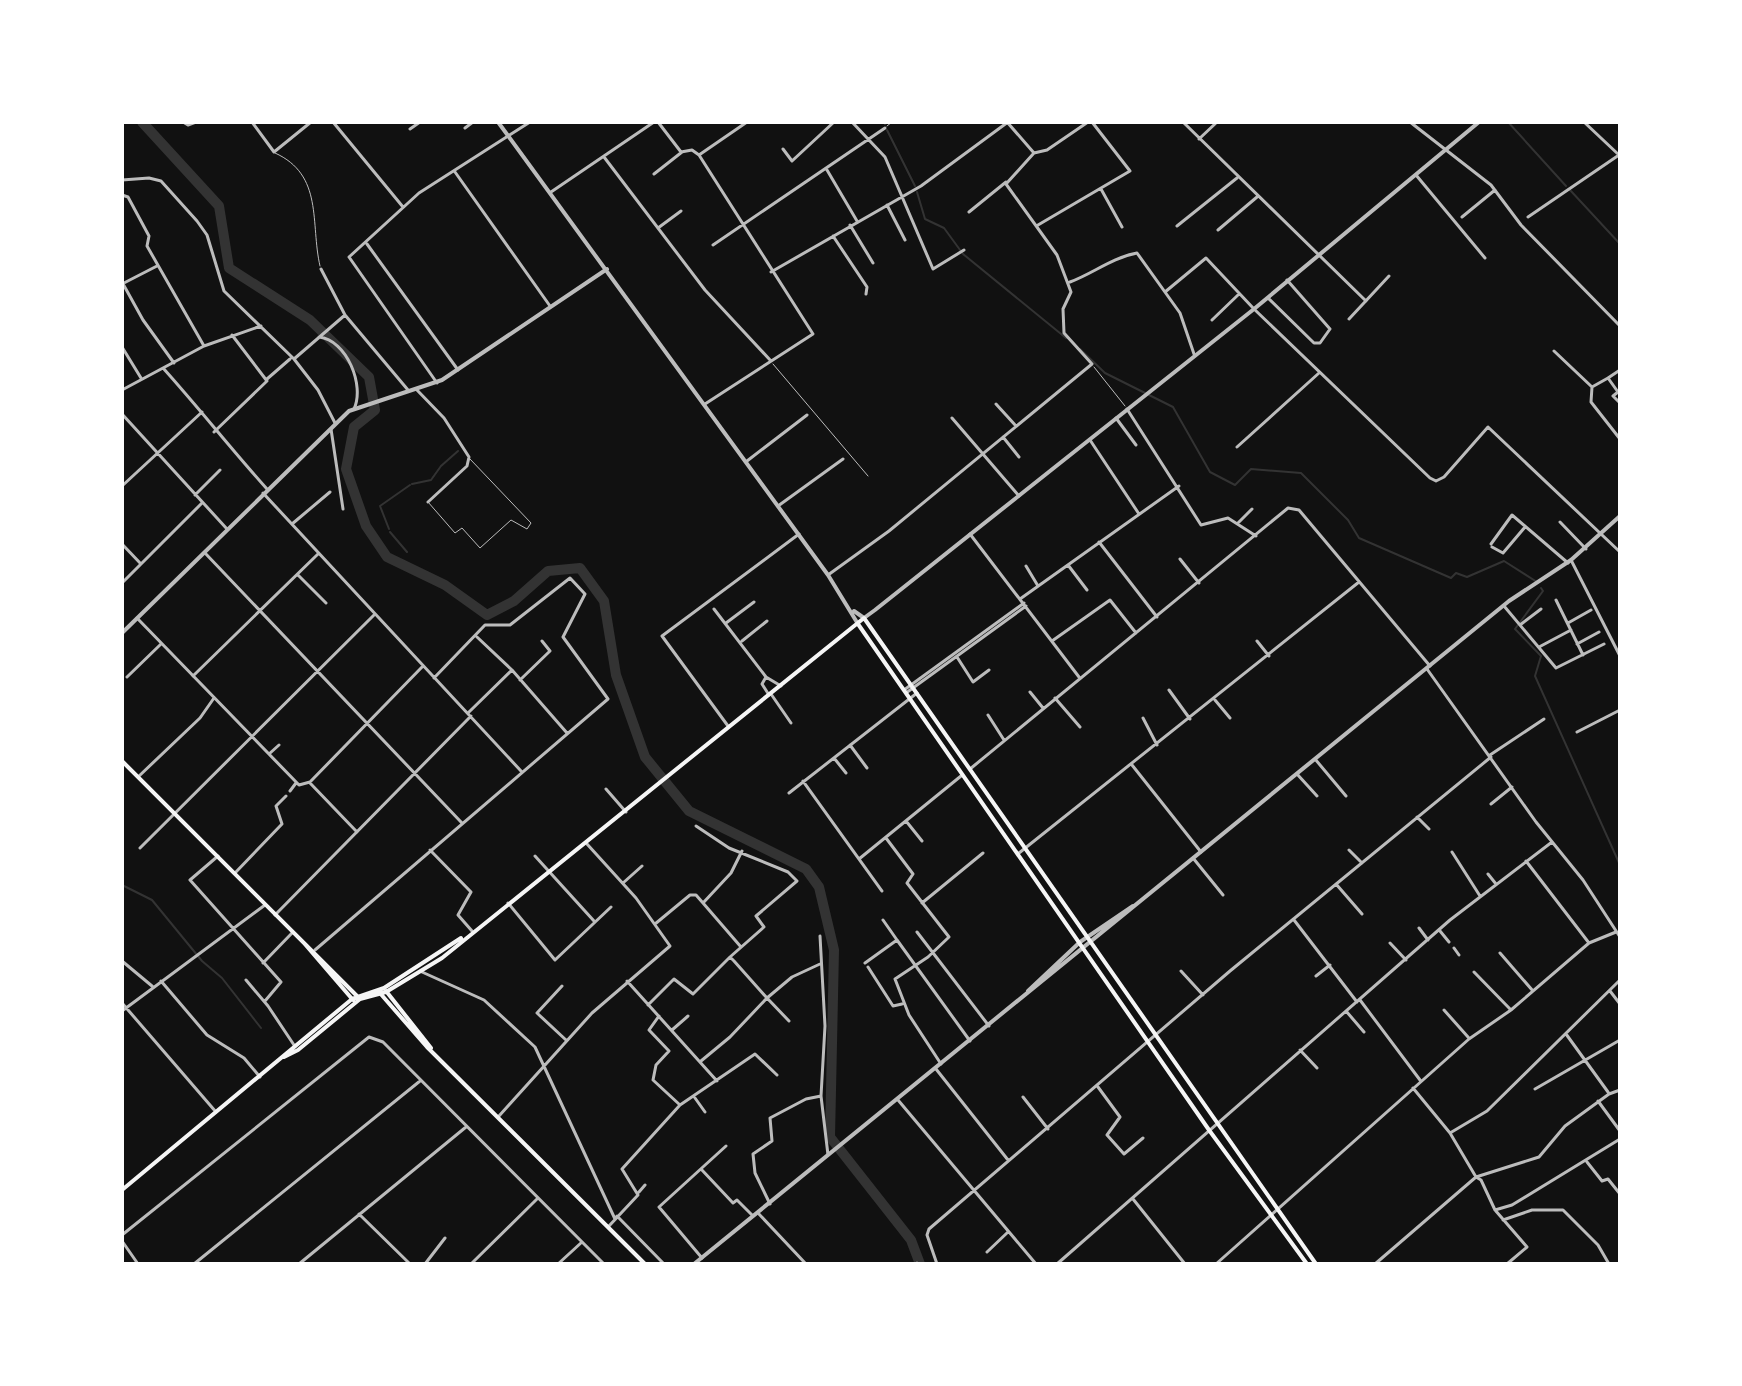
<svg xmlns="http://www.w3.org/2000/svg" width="1742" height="1386" viewBox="0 0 1742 1386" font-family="Rubik,sans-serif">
<rect width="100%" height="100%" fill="#111"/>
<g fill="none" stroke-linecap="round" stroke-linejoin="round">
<path stroke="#333" stroke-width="2" d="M884,122L885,124
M1508,122L1566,186
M887,130L915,186
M1570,190L1620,244
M917,192L925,219L944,228L963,254L1066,338
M1080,349L1105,373L1173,407L1210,472L1235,485L1251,469L1301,473L1348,520L1359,538L1451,578L1456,573L1467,577L1504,561L1537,582
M441,466L458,451
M412,484L431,480L441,466
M389,529L380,506L410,485
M390,532L407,552
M1541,588L1543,591L1515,629L1541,656L1535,676L1620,865
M122,885L152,900L202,961L222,978L261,1028"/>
<path stroke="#333" stroke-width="10" d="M142,122L219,206L229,268L310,320L369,377L375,410L354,427L346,469L366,526L387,557L445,585L487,615L514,601L548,571L580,568L604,601L616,675L645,757L689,811L806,869L819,887L834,950L830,1137L911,1240L920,1264"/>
<path stroke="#bcbcbc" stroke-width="1" d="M887,126L892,122
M275,153C324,175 310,223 320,266
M773,364L868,476
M1094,367L1125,406
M428,502L455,533L462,528L480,548L511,520L527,529L531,523L470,459"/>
<path stroke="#bcbcbc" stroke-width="3" d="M183,122L188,125L196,122
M252,122L274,152L311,122
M333,122L403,207
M658,122L681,152L692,150L699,155L813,334L705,404
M852,122L885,157L933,269L964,250
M1007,122L1034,153L1047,150L1088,122
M1183,122L1366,301
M1410,122L1491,185L1521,225L1620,326
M1584,122L1619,155
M465,128L473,122
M410,129L420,122
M1199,139L1217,122
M783,149L792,161L834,122
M699,155L747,122
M604,157L705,290L771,361
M827,170L857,221
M455,172L550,306
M654,174L682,152
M1416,175L1485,258
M122,180L149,178L161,181L197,221L207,235L224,291L294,359L318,390L335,423
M1101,189L1122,227
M551,192L654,122
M122,195L128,197L149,236L147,246L204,346
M887,205L905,240
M969,212L1006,182
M1462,217L1495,190
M1528,217L1619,155
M850,225L873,263
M1038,225L1130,171L1092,122
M1177,226L1237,178
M658,228L681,211
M1218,230L1257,197
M833,236L867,287L866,294
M367,244L458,370
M713,245L885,128
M321,269L345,315L408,390
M771,272L921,186L1008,122
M122,282L143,320L174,363
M1070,282C1094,273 1111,258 1137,253L1180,313L1194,354
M122,284L157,266
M1165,292L1206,258L1254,309L1430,478L1436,481L1444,477L1488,427L1620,552
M1268,298L1314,343H1320L1330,329L1287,280
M1349,319L1389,276
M1212,320L1239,294
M319,337C347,340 365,386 354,409
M122,347L141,378
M1554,351L1592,387L1591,402L1620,439
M294,359L345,315
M163,368C199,408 231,449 267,489
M1608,378L1620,370
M267,379L290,359
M437,383L349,257L419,193L530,122
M1592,387L1608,378L1618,392L1613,396L1620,403
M416,389L444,418L469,457L467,466L428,502
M122,390L204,346L261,326
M996,404L1016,426
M1127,409L1201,525L1228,518L1256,536
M122,414L227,529
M952,418L1019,496
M1116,418L1136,445
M331,429L343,509
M214,432L267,381L232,335
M1003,437L1019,457
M1090,440L1139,514
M1237,447L1319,373
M747,461L807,415
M122,486L202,412
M263,493L521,771
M195,495L220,470
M778,506L843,459
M1560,522L1586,549
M1238,523L1252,509
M292,524L330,492
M970,534L1079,677
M1099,542L1157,617
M122,544L141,564
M1491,544L1512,515L1568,563
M1492,547L1503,553L1525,527
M205,553L461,822
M1180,559L1199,583
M1571,560L1620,656
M1068,565L1087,590
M1026,566L1038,586
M298,575L326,603
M828,575L889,531L1092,364L1064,333L1063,309L1071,292L1057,255L1006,184L1034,153
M122,583L202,503
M1020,599L1179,486
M1556,600L1583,655
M1504,606L1556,668L1604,644
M714,609L766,677
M137,618L299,785L310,782L423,666
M726,623L754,602
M1568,623L1591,610
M1520,625L1541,609
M477,637L512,670L567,733
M742,641L767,621
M1052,641L1110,600L1136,633
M1257,641L1269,656
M1577,644L1599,632
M1539,647L1571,630
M957,657L973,682L989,670
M1427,669L1536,822L1583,880L1620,937
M193,676L318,554
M127,677L161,644
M520,680L550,651L542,641
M904,690L1024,603
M1169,690L1190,719
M1030,692L1043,708
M906,693L1026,606
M771,694L791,723
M769,695L762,684L766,677L781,686
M1055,698L1080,727
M1215,700L1230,718
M469,712L512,670
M988,715L1004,740
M1143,718L1157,745
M728,726L662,636L799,534
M1577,732L1620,710
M850,745L867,768
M269,754L279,745
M1490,755L1544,719
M834,758L846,773
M1315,759L1346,796
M1132,765L1201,852
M970,769L1288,508L1299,510L1430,666
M1297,774L1317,796
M138,777L200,718L214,698
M803,781L882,891
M310,783L357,832
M606,789L626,812
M290,791L296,783
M789,793L917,693
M1491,804L1512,787
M1417,817L1429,829
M906,821L922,841
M696,826L729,848L788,872L797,881L756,916L764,927L730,957
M886,838L913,874L907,883L949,937L928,957L895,979L909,1015L941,1064
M140,848L375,614
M430,850L471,892L458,915L472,931
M1349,850L1362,863
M1452,852L1480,896
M1019,853L1359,582
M218,856L190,880L281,982L265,1001
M535,856L594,921
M1193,858L1223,895
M859,859L961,776
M1526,861L1589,943
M235,873L282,824L276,806L286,796
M1488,874L1496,884
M623,883L642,866
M1336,884L1362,914
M508,903L555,960L611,907
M703,903L741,947
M922,903L983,853
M275,915L471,716
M883,920L897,940
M1294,920L1357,1002
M655,924L690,895H696L703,903L731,873L742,851
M1419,928L1428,940
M1440,931L1449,942
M917,932L989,1026
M820,936L825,1026L821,1096
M1390,943L1406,960
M1454,948L1459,955
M315,950L608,699L563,637L585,594L570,578L510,625H485L434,678
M1500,953L1533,991
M122,961L152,986
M263,963L293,932
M865,963L897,940L970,1041
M868,967L893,1006L902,1004
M1181,971L1203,995
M422,972L484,1000L535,1047L615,1219
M1474,972L1511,1010
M1316,976L1330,965
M246,980L268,1006L294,1045
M161,981L207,1035L244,1058L260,1077
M627,981L717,1081
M562,986L537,1013L566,1040
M1610,991L1620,1004
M1360,1000L1420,1080
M122,1003L216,1112
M648,1005L674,979L693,994L730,957L734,961L767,998L730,1037L701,1061
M1444,1010L1468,1037
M122,1011L265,905
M1346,1011L1364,1032
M659,1016L649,1030L669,1051L656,1065L653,1080L680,1105
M789,1021L767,998L792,977L820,964
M672,1030L688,1016
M1566,1034L1608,1092
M1300,1050L1317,1068
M936,1069L1008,1160
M1098,1087L1120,1117L1107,1135L1124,1154L1143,1138
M1413,1088L1450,1133L1476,1177L1481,1180L1495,1210L1527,1247L1507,1264
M1535,1089L1620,1040
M1023,1097L1048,1129
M695,1098L705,1112
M898,1100L1036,1264
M1598,1101L1620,1131
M499,1116L592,1013L670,946L636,898L587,844
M1450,1133L1487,1111L1620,980
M1587,1162L1602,1181L1608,1179L1620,1194
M701,1169L733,1203L737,1200L752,1215
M639,1192L645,1185
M1133,1199L1185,1264
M770,1204L755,1173L753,1154L772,1141L770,1118L806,1099L821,1096L828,1155
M1495,1210L1512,1205L1620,1139
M758,1213L806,1264
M359,1214L410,1264
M617,1216L664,1264
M1503,1220L1532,1210H1563L1598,1245L1609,1264
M609,1226L638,1195L622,1169L680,1105L755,1054L777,1075
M122,1235L369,1037L383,1042L604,1264
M122,1241L138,1264
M987,1252L1008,1232
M702,1258L659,1207L726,1146
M194,1264L420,1081
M299,1264L466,1127
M425,1264L445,1238
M471,1264L538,1198
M558,1264L582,1242
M916,1264L917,1263
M937,1264L927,1235L929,1229L1230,971L1491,757
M1057,1264L1450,920L1552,842
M1216,1264L1469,1039L1511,1010L1589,943L1616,932
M1375,1264L1476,1177L1539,1157L1565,1126L1609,1094L1620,1090"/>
<path stroke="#bcbcbc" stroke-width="4" d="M498,122L828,575L858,624
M854,611L864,618L875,610L1254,309L1479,122
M122,633L349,411L442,380L607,269
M1028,991L1080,942L1133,906
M694,1264L1509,601L1571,560L1620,516"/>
<path stroke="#f5f5f5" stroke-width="4" d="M386,991L431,1048
M379,992L427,1047L645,1264"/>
<path stroke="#f5f5f5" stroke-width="4" d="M858,624L1209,1130L1307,1264
M122,761L358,997
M304,943L353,1000
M284,1057L298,1050L360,999L386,992L442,958L864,618L1316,1264
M122,1190L352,999L384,988L461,938"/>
</g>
<rect width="1742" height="1386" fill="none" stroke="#ffffff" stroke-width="248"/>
</svg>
